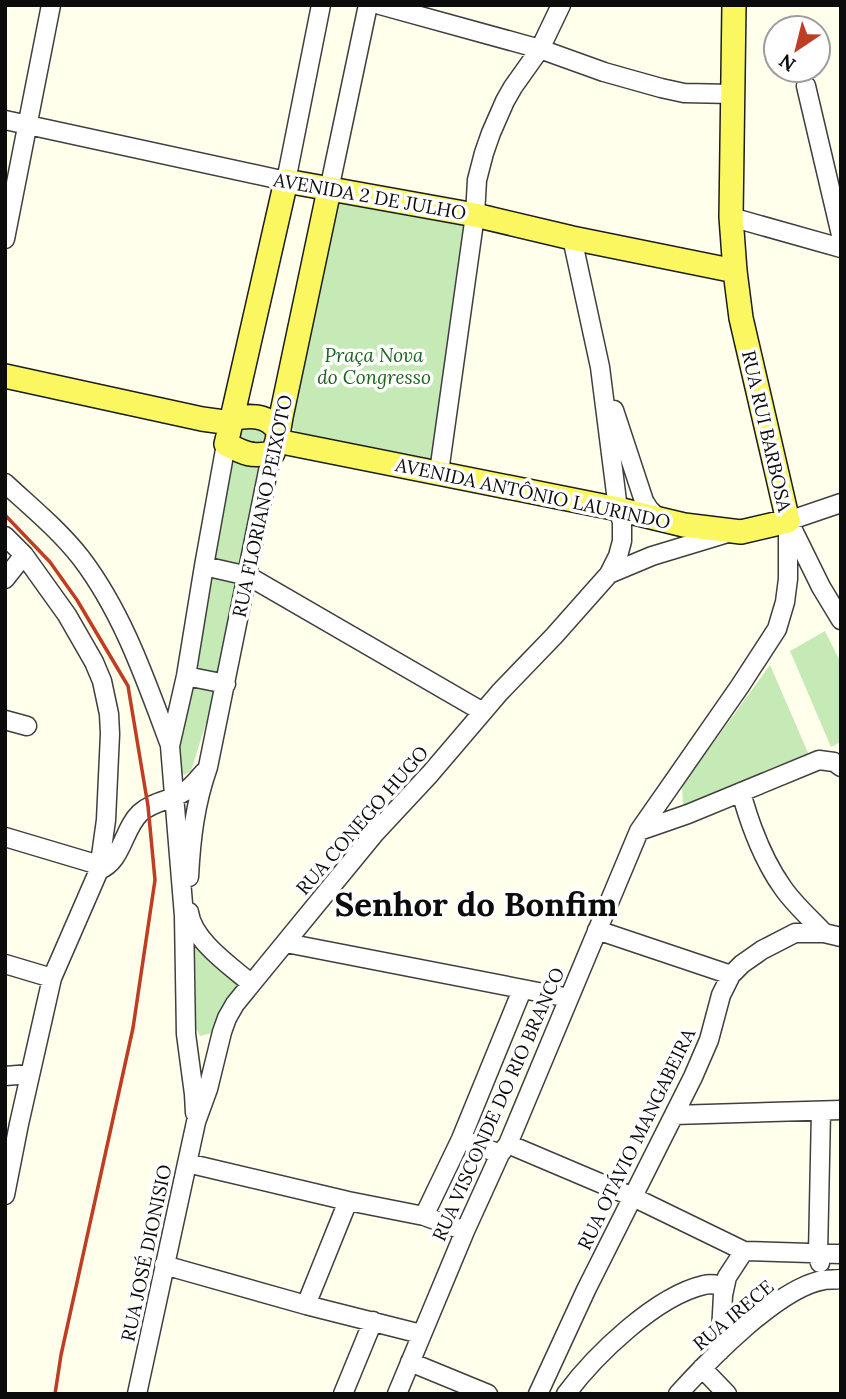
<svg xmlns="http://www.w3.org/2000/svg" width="846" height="1399" viewBox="0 0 846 1399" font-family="Lora,serif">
<rect width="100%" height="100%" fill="#ffffec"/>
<path fill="#c5eab5" d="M333,200L461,221L468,233L437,464L300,435L293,429L286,415Z
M236,423L271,429L208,717L191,771L184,775L177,766L197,637Z
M825,631L841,663V742L831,747L790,651Z
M770,665L812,762L692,809L683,804L682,786Z
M195,944L243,989L212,1033L200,1036L196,1029Z"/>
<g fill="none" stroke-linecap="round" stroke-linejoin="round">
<defs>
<path id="minor" d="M380,5L540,49L604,72L661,88L684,93L733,94
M806,86L841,235
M5,120L286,181L321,5
M329,190L368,5
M731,217L841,248
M5,239L51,5
M614,410L644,501L649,509L661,521
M439,472L475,215L477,180L484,153L491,133L505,101L513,87L540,49L561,5
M5,483C31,507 59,530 81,558C123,613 146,681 170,745
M788,521L841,503
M790,524L821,587L841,620
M5,536L24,555L67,615L94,662L102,681L109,714L110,734L106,820L99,870L52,978L19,1124L5,1195
M204,566L248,576L483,712
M609,574L652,556L728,533
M5,579L24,555
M186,676L226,684
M5,720L27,726
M741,792C750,825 763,860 783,888C794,904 810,918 824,933
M639,831L688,814L819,760L834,762L841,767
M5,837L99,865
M99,870C122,862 123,829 140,813C153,801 170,801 184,792C192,787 198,779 204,772
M189,877C191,838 195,804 208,767L268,471L273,453
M189,912C192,939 229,965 248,981L249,986
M597,930L731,975
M286,943L569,998
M5,964L52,978
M5,1076L30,1074
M195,1113L194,1094L186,1034L184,916L170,746L186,676L204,566L226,444
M674,1115L841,1110
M461,1139L500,1154
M508,1144L633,1197L744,1251
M187,1163L348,1201L424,1216L465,1231
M424,1216L461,1139L522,990
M820,1263L818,1254L821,1111
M164,1265L306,1305L421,1334
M306,1305L348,1201
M720,1351L723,1295L727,1277L744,1251L841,1254
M410,1362L488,1394
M702,1368L727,1394
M137,1394L196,1122L208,1089L222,1032L227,1018L235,1004L375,833L430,774L500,692L554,636L609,574L618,556L622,541V522L618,509L600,367L572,238
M343,1394L373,1321
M397,1394L465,1231L500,1154L508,1144L639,831L740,686L777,629L785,602L788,579V521
M538,1394L586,1290L693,1077L709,1040L721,995L731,975L742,964L762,950L795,933H824L841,937
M566,1394C595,1355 656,1296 704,1285C711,1283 718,1285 725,1286
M678,1394C709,1360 779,1287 824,1280C829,1279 835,1280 841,1279"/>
<path id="major" d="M329,190L281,417L277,441L273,453C252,457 245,454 226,444L227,440L286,181L475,215L572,238L735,271
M5,376L202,419L231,423
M232,419C249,415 268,414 278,431
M277,441L618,509L684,525L741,532L788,521L741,318L735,271L731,217L734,5"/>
</defs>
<use href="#minor" stroke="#3f3f3f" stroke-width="21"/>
<use href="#major" stroke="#1d1d1d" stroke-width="26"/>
<use href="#minor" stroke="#fff" stroke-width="18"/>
<use href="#major" stroke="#fbf760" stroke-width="23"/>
<path stroke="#bf3d22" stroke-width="3.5" d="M5,515L50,562L77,600L128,686L148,806L155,880L133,1028L61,1355L55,1394"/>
</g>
<g text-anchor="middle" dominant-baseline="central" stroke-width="7" stroke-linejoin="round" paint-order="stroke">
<g font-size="19" fill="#0c0c0c" stroke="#fff">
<text transform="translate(370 196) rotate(10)">AVENIDA 2 DE JULHO</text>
<text transform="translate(767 431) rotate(77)">RUA RUI BARBOSA</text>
<text transform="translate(533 493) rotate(12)">AVENIDA ANTÔNIO LAURINDO</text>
<text transform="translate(262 506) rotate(-78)">RUA FLORIANO PEIXOTO</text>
<text transform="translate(362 820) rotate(-49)">RUA CONEGO HUGO</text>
<text transform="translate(498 1104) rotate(-66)">RUA VISCONDE DO RIO BRANCO</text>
<text transform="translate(636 1139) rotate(-64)">RUA OTÁVIO MANGABEIRA</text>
<text transform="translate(146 1253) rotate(-78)">RUA JOSÉ DIONISIO</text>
<text transform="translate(733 1315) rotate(-40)">RUA IRECE</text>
</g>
<g font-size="19" font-style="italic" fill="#1c651d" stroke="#fff">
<text x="374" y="355">Praça Nova<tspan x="374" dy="22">do Congresso</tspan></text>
</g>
<g font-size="33" font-weight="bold" fill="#0c0c0c" stroke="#fff">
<text x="476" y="904">Senhor do Bonfim</text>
</g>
</g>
<rect width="846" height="1399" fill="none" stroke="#0c0c0c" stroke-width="14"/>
<g transform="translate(797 49) rotate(215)"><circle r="33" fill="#ffffff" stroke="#9e9e9e" stroke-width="2"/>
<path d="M0-5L12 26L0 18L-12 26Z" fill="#bf3d22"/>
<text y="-10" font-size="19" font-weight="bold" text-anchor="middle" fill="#0c0c0c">N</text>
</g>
</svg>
